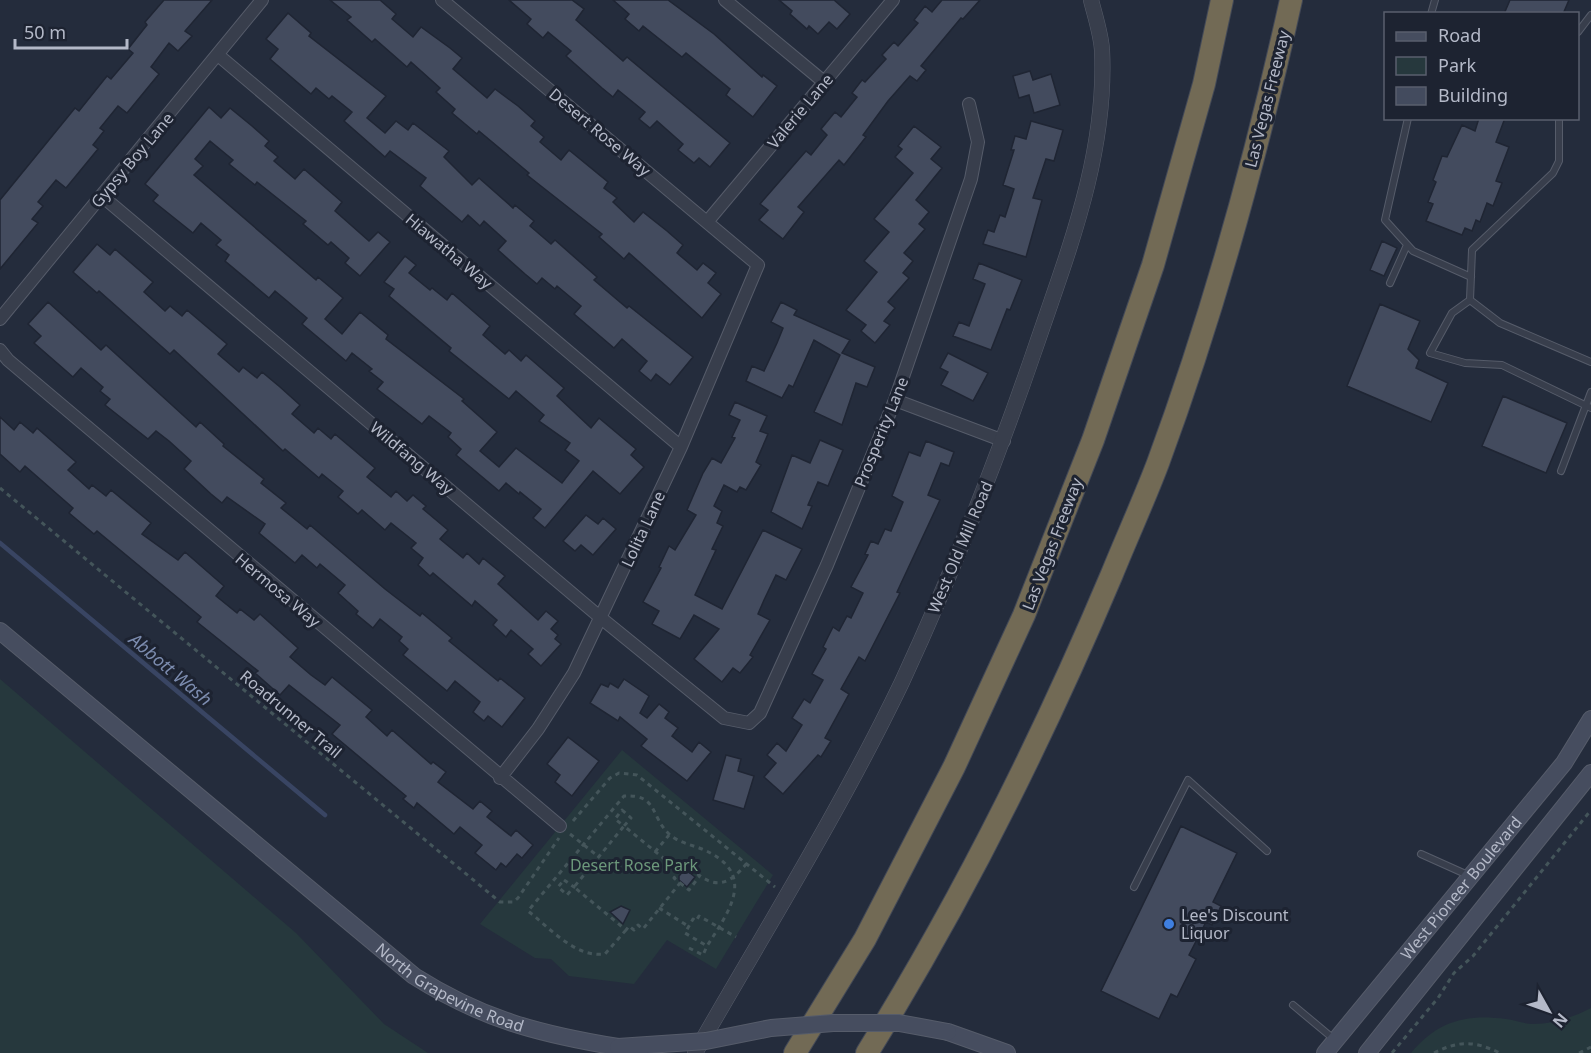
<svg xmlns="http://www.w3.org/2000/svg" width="1591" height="1053" viewBox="0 0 1591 1053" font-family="'Noto Sans',sans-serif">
<rect width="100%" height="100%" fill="#242c3c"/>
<path fill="#26383d" d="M0,679L296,933L384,1024L428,1053H0Z
M622,750L773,875L716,969L667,940L634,984L569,976L551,959L535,958L480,924Z
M1591,1008V1053H1411C1438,1021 1465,1014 1506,1019C1515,1020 1524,1024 1533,1024C1553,1024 1574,1017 1591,1008Z"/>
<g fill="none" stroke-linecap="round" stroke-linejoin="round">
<path stroke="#394563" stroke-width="4.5" d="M0,543L325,815"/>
</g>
<path fill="#434b5e" stroke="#1f2533" stroke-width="1.5" d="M164,0H212L185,31L192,36L178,51L169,43L151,67L159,74L127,113L118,106L100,128L104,131L93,145L98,149L66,188L56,180L38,202L43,206L32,219L38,223L0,269V200L75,108L79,111L107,76L111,79L133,53L128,49L147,25L145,22Z
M330,0H380L396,14L392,19L413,37L421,27L450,48L462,58L453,69L487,98L495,89L518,106L535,121L531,126L544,137L540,142L561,160L569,150L608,182L604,188L617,198L613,202L634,222L643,212L667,231L683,245L677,253L697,270L703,263L716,273L708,283L721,294L702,318L629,253L624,259L599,237L602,234L527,175L529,173L479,131L477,134L452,113L455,109L436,92L440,88L411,62L407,67L375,39L372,42L347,20L351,17Z
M509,0H572L584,9L576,20L623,61L627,57L730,143L710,167L699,158L694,163L678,150L683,144L657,121L650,128L639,119L645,112L618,90L613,97L602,88L566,56L571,51L548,32L543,38L527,24L531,19Z
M613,0H668L714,34L762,77L763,75L777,86L753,117L726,95L730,89L686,53L682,57L643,26L639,31L625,19L629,14Z
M779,0H834L850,14L837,29L829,22L818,34L809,26L807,29L790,14L792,11Z
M942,0H980L963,19L961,18L921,66L926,70L917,81L910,76L888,101L863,135L866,137L844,165L839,160L798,207L804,212L783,239L759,220L768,210L760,204L806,151L811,155L827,135L821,129L835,112L841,117L857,97L852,93L862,80L865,82L886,59L882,55L894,42L898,46L918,23L914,20L925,6L932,12Z
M1510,0H1569L1563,14H1504Z
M288,13L311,33L309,36L386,96L367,118L385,133L396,121L408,130L413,123L449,151L444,157L472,185L479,178L513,208L515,205L534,221L530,226L551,244L555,240L597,277L594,280L627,308L629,306L693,357L670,385L656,374L651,381L639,371L647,361L622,339L614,348L574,314L581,306L557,286L555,289L542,278L537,284L525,274L498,250L506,241L484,221L480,226L468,215L462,222L420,186L426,178L390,151L385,157L344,121L352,112L332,96L329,99L316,88L311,94L270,59L278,49L266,39Z
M1030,71L1033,80L1051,74L1060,105L1034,113L1029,95L1019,98L1013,76Z
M209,107L221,118L230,108L252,126L269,141L265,146L278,157L274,161L295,179L304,169L342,202L335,211L369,241L378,232L390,242L360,276L345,263L349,258L331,242L328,245L303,224L306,221L257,182L255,185L229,164L233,160L210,141L195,159L203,166L194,175L316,280L318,277L343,298L325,319L342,334L360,312L388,335L386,339L464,399L462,401L497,432L480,451L499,467L516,448L562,483L579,461L565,450L570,443L539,421L544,415L516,391L509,399L449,351L451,348L389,296L394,289L384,282L405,256L416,265L409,273L430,290L432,288L447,300L452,293L490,326L483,335L505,354L509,350L521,361L526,355L564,388L557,396L591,428L599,418L636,449L631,455L644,467L620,494L593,471L545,528L533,518L541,509L520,492L519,494L506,483L499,491L456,455L461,449L448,437L451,433L429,416L422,424L377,389L383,382L369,371L372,369L352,353L346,361L302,324L307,318L287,301L275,291L269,298L225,261L229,255L216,245L221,240L201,223L193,233L153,201L158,195L145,184Z
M1479,118H1505L1496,142L1509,147L1496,181L1502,183L1493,206L1487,203L1480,222L1476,220L1472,231L1465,228L1462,235L1426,221L1433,204L1428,202L1436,182L1433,180L1442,156L1447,157L1462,125L1475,131Z
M1031,121L1063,130L1054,161L1046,159L1033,198L1042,200L1026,257L983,244L988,230L994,232L1000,215L1005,217L1014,189L1003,185L1014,150H1011L1015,136L1026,139Z
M914,126L941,147L931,159L942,168L916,200L929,212L919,224L925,229L904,253L913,261L903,273L909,278L888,302L895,308L884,321L890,325L875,343L861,331L866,325L846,310L877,272L864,261L889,232L874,219L913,173L895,157L902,149L898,146Z
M1382,241L1397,248L1384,276L1370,270Z
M97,244L110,255L115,249L153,282L144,292L165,311L170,306L182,316L187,310L227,344L218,354L239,372L243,367L257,378L262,372L280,387L300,405L292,414L314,433L318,428L331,439L335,434L375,468L367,477L391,497L396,491L407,501L413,495L426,506L423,509L448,530L440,539L463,558L467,553L479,564L483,558L505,576L498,584L538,620L546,611L558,621L551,629L558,635L555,639L561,644L541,666L528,654L533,649L511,630L506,637L493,625L497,620L475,601L472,606L433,573L430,576L418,565L423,558L411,548L416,543L391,523L385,530L362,510L358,514L338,497L343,491L322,474L319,478L285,449L283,451L174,350L170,354L99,291L97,293L73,272Z
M979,263L1022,280L1010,310L1007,309L991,350L953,336L959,322L969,326L985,284L973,279Z
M48,302L101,350L106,345L196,427L200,422L224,444L223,446L264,479L261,483L286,503L281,508L307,529L310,525L385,589L420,616L422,613L452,638L449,641L498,681L500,678L525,698L502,727L488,716L484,721L473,712L480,702L455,681L447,691L403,655L408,649L399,641L402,637L380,619L373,628L356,614L358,611L338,593L345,585L320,564L317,568L302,555L295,563L259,533L265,524L227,497L222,503L211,494L184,469L191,461L169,441L156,431L148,439L105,405L110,399L100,391L103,387L81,368L73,377L34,343L41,336L28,324Z
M781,302L797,310L794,315L850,340L842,353L875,367L867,387L856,383L842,425L814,412L840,355L814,340L793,387L789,385L782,398L746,381L752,366L764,371L777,343L783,328L771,322Z
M1380,304L1420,321L1408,349L1419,360L1416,368L1448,383L1431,422L1347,386Z
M948,353L988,373L973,401L941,385L948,372L940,368Z
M1503,396L1567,423L1546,473L1482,446Z
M735,402L767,416L760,431L768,434L756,462L761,465L746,490L740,487L737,492L724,485L714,506L722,511L717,523L723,526L712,549L716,550L695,595L722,609L763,530L802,549L786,580L776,575L764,600L758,614L770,620L750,655L753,657L740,673L733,668L722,682L694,659L719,629L694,615L680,639L652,624L659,611L643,602L661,568L659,567L669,546L675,550L696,515L687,510L703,473L712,458L721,463L735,438L732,437L740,420L729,415Z
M0,417L14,430L20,422L33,433L37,428L76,462L68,470L89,489L92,485L106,496L111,490L151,523L142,534L178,560L185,552L224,586L216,596L237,613L240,609L254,620L260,614L298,648L290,657L311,675L325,685L332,677L372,710L366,717L387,736L392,730L431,764L433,762L446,772L438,782L473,809L480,801L492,811L487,817L511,836L516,830L533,845L522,858L517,854L506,867L501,863L496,870L475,853L482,845L460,827L454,834L417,803L414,808L403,799L406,796L332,734L340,725L289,685L280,695L255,673L258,671L197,622L201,617L97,531L94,534L69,513L73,508L25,466L20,472L0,454Z
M820,440L843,450L828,486L818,482L808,505L812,506L802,529L771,512L792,455L810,463Z
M926,441L954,452L949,466L941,463L928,495L940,500L897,592L900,593L865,661L859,657L841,689L849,694L825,738L831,741L821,757L818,755L783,794L764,777L776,763L767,755L777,743L786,751L802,725L792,718L804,699L810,703L823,680L812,674L826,649L823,647L833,627L839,631L847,616L851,618L863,593L851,587L868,555L865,554L871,541L878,544L885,529L891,531L903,502L892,496L909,452L920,456Z
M586,515L598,524L603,518L616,529L593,555L581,545L575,551L563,541Z
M624,679L649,696L640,713L647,718L659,704L669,712L665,718L678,728L672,736L692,752L699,742L711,752L687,781L641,746L647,739L620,717L618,721L590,703L601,684L608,687L610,683L618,688Z
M568,737L599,761L572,796L555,782L560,775L547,764Z
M726,755L741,759L738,771L754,776L744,809L713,800Z
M1181,826L1237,853L1213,902L1221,906L1212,925L1206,922L1189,955L1196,959L1177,997L1171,994L1159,1019L1101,991Z
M685,869L695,877L687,887L679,880V876Z
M621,906L630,910L623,924L610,912Z"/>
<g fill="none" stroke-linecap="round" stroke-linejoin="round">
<defs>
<path id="service" d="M1431,14L1435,0
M1578,32L1591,15
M1408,118L1385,220L1413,251L1471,277
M1559,118V161L1553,173L1472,250L1470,300L1500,323L1591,362
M1390,283L1407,245
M1470,300L1452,313L1430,353L1465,363L1502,365L1591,408
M1561,471L1591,392
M1421,854L1470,876
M1134,887L1188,780L1267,851
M1293,1005L1335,1040"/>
<path id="minor" d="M442,0L758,265L681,447L574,673L538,729L500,778
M725,0L824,82
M218,55L681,447
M102,196L601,618L724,718L749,723L760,713L827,565L895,400L971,179L978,142L969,104
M707,222L893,0
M0,319L262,0
M0,350L8,360L560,826
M895,400L1004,441"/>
<path id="tertiary" d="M695,1053C765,931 841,809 902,682C953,572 997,460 1036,346C1069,249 1107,154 1102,50C1101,34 1095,16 1091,0"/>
<g id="secondary">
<path id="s1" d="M0,631L414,976C482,1019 538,1034 618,1047"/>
<path d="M948,1032L1007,1053"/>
<path id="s2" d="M1325,1053L1564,763L1591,719"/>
<path d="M1367,1053L1591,773"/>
</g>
<path id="motorway" d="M795,1053L865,939L954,767L1024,615L1093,440L1153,265L1204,84L1222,0
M867,1053C962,900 1042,740 1112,574C1127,537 1144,500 1158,463C1213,314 1257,154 1291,0"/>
</defs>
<use href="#service" stroke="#565c6a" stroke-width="8"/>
<use href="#minor" stroke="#565c6a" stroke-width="14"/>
<use href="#tertiary" stroke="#565c6a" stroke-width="16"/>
<use href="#secondary" stroke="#565c6a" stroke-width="18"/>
<use href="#motorway" stroke="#434957" stroke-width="24"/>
<path stroke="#44555a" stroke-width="3" stroke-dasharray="4.5 4.5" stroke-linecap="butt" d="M0,488L500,902H513L518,898L559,838
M622,810L631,818L624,826L615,819Z
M573,821L610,778L619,773L637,775L775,887
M570,834L599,857
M655,852L669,835
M679,871L624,826L574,887L626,930L629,926L634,930L638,925L643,929L680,883L674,878L685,864C709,885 723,893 747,863
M564,880L574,887L567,895L558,887Z
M680,883L689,890L699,877
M659,908L688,926
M626,930L605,954C575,958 550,928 528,911L624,796C658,794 650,816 669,834C677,842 692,845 702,849C758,873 730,910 707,946L685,933L693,919L696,921L699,916L736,937
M689,948L703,955L707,946
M1392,1053L1438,998L1454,973L1473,956L1591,810
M1434,1053C1460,1040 1474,1041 1500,1053
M1579,1053L1591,1047"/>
<use href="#service" stroke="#383e4c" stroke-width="6"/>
<use href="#minor" stroke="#383e4c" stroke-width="12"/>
<use href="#tertiary" stroke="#383e4c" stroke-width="15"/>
<use href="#secondary" stroke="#464d5f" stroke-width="16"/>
<use href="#motorway" stroke="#726a55" stroke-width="22"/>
<defs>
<path id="secondary-bridge" d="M618,1047L706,1041L771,1028L833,1023H899L948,1032"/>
</defs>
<use href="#secondary-bridge" stroke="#565c6a" stroke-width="18" stroke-linecap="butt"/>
<use href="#secondary-bridge" stroke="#464d5f" stroke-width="16"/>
</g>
<circle fill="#3f7fe0" stroke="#1d2331" stroke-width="2" cx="1169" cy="924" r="6"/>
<g text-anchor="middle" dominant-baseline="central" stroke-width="6" stroke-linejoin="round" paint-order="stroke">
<g font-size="16" fill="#b4b9c8" stroke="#1d2331">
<text transform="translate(1267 99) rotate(-76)">Las Vegas Freeway</text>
<text transform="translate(800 111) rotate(-50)">Valerie Lane</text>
<text transform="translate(600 132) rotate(40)">Desert Rose Way</text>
<text transform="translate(132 160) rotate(-50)">Gypsy Boy Lane</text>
<text transform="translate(449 251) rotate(40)">Hiawatha Way</text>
<text transform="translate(881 432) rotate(-68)">Prosperity Lane</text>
<text transform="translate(412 458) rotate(40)">Wildfang Way</text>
<text transform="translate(643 529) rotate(-65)">Lolita Lane</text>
<text transform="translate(1052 544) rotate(-69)">Las Vegas Freeway</text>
<text transform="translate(960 547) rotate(-67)">West Old Mill Road</text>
<text transform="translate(278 590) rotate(40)">Hermosa Way</text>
<text transform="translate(291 714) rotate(40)">Roadrunner Trail</text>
<text stroke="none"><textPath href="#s2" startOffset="214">West Pioneer Boulevard</textPath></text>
<text stroke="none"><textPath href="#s1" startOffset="576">North Grapevine Road</textPath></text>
</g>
<g font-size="16" fill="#6c987b" stroke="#1d2331">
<text x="634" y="865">Desert Rose Park</text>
</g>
<g font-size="16" fill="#b4b9c8" stroke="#1d2331" text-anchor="start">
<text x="1181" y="915">Lee's Discount<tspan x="1181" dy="18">Liquor</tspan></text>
</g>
<g font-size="18" font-style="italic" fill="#7c8caf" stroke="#1d2331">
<text transform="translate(171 669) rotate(40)">Abbott Wash</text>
</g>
</g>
<rect x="1384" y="12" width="195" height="108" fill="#1d2331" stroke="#595f6d" stroke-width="1.5"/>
<rect x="1396" y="32" width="30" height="9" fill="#464d5f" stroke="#595f6d" stroke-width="1.5"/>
<text x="1438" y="42" font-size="18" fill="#b4b9c8">Road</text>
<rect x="1396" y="57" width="30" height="18" fill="#26383d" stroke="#595f6d" stroke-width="1.5"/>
<text x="1438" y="72" font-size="18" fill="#b4b9c8">Park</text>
<rect x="1396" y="87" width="30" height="18" fill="#434b5e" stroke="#595f6d" stroke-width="1.5"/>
<text x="1438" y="102" font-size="18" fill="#b4b9c8">Building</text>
<g transform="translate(1549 1011) rotate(130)" stroke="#1d2331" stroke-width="4.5" paint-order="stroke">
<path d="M0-4.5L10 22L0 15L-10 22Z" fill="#b4b9c8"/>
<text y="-9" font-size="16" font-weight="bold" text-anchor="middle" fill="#b4b9c8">N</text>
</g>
<path d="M15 39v9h112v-9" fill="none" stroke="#b4b9c8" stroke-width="3"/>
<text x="24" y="39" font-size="18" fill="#b4b9c8" stroke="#1d2331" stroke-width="4.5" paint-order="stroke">50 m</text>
</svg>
